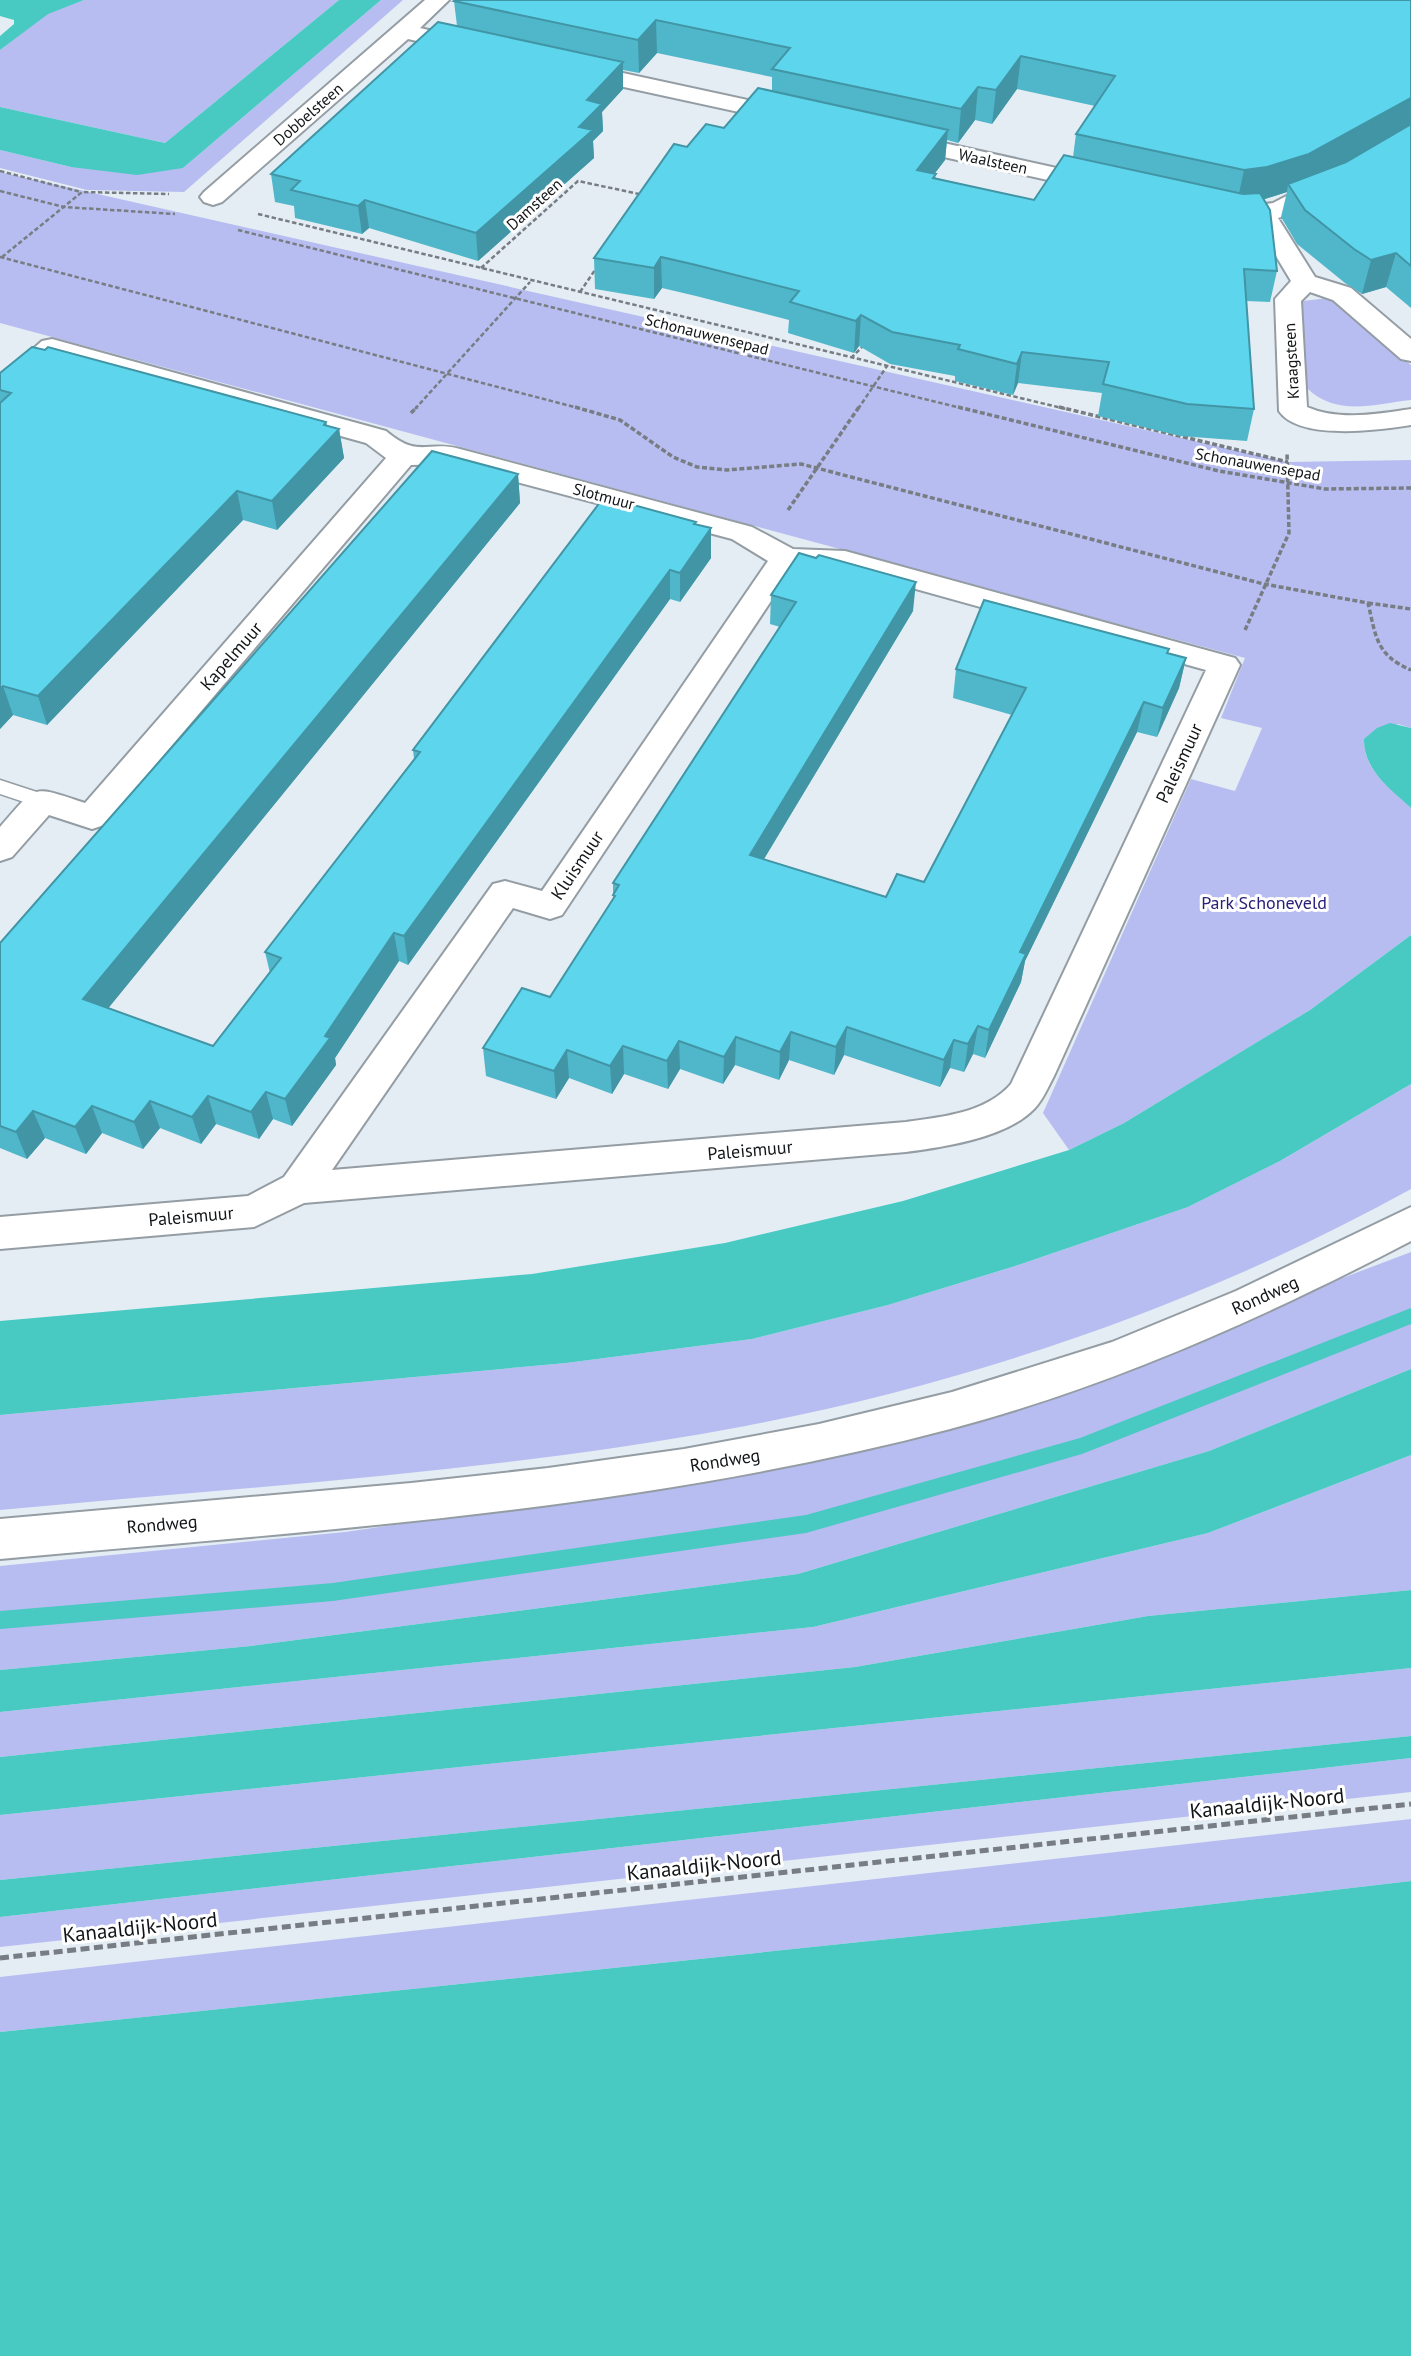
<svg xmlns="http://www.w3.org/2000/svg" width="1411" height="2356" viewBox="0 0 1411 2356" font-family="'PT Sans',sans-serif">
<rect width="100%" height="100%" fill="#e4edf4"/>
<path fill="#b7bdf1" d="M84,0H339L165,143L0,107V50L48,13Z
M381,0H403L184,192L87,190L0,168V150L71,167L183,168Z
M0,172L1288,462L1411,460V728L1398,724L1364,739C1363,770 1390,788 1411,808V935L1310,1010L1124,1123L1069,1150L1043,1113L1191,779L1235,791L1262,728L1221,718L1245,658L0,323Z
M1328,298L1337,302L1411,365V400C1374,404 1336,417 1307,388L1300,307L1303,301Z
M1411,1084V1189C1199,1306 967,1385 729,1429C489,1473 243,1487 0,1510V1415L566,1363L752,1339L888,1305L1012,1267L1188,1207L1280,1161Z
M1411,1252V1369L1209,1451L798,1574L251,1646L0,1670V1566L345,1532L743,1474L1274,1304Z
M1411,1455V1590L1148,1616L855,1667L0,1757V1712L813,1627L1208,1533Z
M1411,1668V1736L0,1880V1815Z
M1411,1758V1792L0,1947V1917Z
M1411,1819V1881L1110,1916L0,2032V1977Z"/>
<path fill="#48c9c2" d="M0,0H84L48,14L0,50V36L14,24V20L0,16Z
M339,0H381L183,168L137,175L71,167L0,150V107L165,143Z
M1390,723L1411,728V808C1390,789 1363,769 1364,739L1377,728Z
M1411,935V1084L1280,1161L1188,1207L1012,1267L888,1305L752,1339L566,1363L0,1415V1321L532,1274L725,1243L903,1201L1069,1150L1124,1123L1310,1010Z
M1411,1369V1455L1208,1533L813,1627L0,1712V1670L251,1646L798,1574L1209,1451Z
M1411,1590V1668L0,1815V1757L855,1667L1148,1616Z
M1411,1736V1758L0,1917V1880Z
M1411,1881V2356H0V2032L1110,1916Z"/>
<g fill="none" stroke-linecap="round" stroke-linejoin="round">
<path fill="#48c9c2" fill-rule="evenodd" d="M1411,1308V1324L1082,1454L806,1533L333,1601L0,1629V1611L333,1583L806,1515L1080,1438Z"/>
<defs>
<path id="service" d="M0,780L49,796L52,801L49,806L42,808L0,794Z"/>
<path id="minor" d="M425,0H449L420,28L481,42L484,47L481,52L473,54L408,39L222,202L213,205L204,202L200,197L204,192Z
M572,62L794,110L802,112L806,117L802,122L794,124L564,74L560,69L564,64Z
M894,132L1102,178L1111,180L1114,185L1111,190L1102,192L885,144L882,139L885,134Z
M1411,132V149L1288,215L1278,218L1315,277L1351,288L1411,339V361L1401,359L1333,300L1310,292L1301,301L1307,407C1339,421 1377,414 1411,409V425C1380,430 1299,441 1279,411L1275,299L1291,281L1255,221L1209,216L1205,211L1209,206L1218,203L1250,206L1273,203Z
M52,339L386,431C419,459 426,440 460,449L752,527L793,549L845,551L1235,658L1240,665L1054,1076C1048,1087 1043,1100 1034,1109C1006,1138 944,1147 906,1152L304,1203L254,1227L0,1249V1217L248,1196L284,1177L493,884L505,881L542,891L768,561L732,539L449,464L411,465L104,825L92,829L49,815L12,857L0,861V827C38,784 30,785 85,803L386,458L366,443L57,357L10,398L0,400V378L42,341ZM793,568L844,569L1206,670L1011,1084C986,1113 942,1117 906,1122L332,1170L513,908L550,919L562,915Z"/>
<path id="secondary" d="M1411,1207V1241C1263,1318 1112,1386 950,1429C640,1511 318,1530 0,1559V1519L411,1483L548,1468L684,1449L819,1424L952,1392L1112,1342L1236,1291Z"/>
</defs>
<use href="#service" stroke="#949da3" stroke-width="3"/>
<use href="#minor" stroke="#949da3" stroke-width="4"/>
<use href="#secondary" stroke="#949da3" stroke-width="4"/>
<path stroke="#777d82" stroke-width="2.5" stroke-dasharray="4.5 2.5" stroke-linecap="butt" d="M0,171L81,192
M0,191L64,207L175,214
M258,214L1066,409
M238,230L965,409
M0,257L582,409
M2,257L82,192L169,194
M481,268L578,181L644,195
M580,292L597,267
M851,358L863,346
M415,409L530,282
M858,409L887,366"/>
<path stroke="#777d82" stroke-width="3.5" stroke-dasharray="5 2.5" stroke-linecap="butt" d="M575,407L620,420L673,457L697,467L727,470L801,464L1264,584L1368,603C1376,637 1376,655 1411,670
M958,407L1219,471L1325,489L1411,488
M1059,407L1288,462
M411,413L417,407
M788,510L859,407
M1368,603L1411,609
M1245,630L1289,533L1287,452"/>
<path stroke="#777d82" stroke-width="5" stroke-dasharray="9 4.5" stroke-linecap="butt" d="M0,1958L1411,1804"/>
<use href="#service" fill="#fff" fill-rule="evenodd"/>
<use href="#minor" fill="#fff" fill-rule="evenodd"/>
<use href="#secondary" fill="#fff" fill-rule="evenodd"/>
</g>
<path fill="#50b7cb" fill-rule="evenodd" d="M1411,0V308L1386,287L1362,294L1345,283L1297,244L1281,217L1287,192L1264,199L1277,271L1270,302L1246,301L1254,409L1247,441L1180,436L1098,416L1102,393L1018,383L1013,395L955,381V376L890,364L859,346L854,353L788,333L789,320L696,296L662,288L654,299L595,289L594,258L687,147L724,128L772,91V77L657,53L639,73L623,70V89L602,112L603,131L593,141L594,158L478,261L369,228L362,234L295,218L294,206L275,202L271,174L457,26L454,1ZM1017,89L1095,106L1076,134L1073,157L1034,200L936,178L934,174L945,160L947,140L958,143L975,120L992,124Z
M0,373L326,422L327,426L339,429L344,458L277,530L243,520L47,725L13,715L0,729Z
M518,474L520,503L108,1008L213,1046L270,973L265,952L414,759L413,750L696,522V524L711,558L680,602L670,599L408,965L399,961L335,1058L336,1065L292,1126L273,1119L259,1139L216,1124L201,1144L160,1128L143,1149L102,1133L86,1154L45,1138L27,1159L0,1148V943Z
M771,595L913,611L764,859L886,897L924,882L1012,715L953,698L956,669L1168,653L1186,658L1179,688L1157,737L1137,732L1025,961L1021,982L985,1058L973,1054L964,1072L950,1068L940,1087L844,1055L834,1075L789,1060L779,1080L735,1065L723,1084L680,1069L668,1089L624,1074L612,1094L569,1078L556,1099L486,1076L483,1048L550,997L613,899V883L780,627L770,624Z"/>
<path fill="#4195a5" d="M656,20L657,53L639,73L638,40Z
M1021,56L1017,89L992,124L996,90Z
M623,62V89L602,112L603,131L593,141L594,158L478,261L476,233L579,127L587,100Z
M978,87L975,120L958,143L961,109Z
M1411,98V130L1302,187L1288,184L1287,192L1259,201L1237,203L1244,170Z
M948,130L945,160L914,201L917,170Z
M365,200L369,228L362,234L358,206Z
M1396,253L1386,287L1362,294L1371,260Z
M661,257L662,288L654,299V268Z
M861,315L859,346L854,353L856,321Z
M1022,352L1018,383L1013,395L1017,364Z
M326,422L329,440L339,429L344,458L277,530L272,501Z
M518,474L520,503L93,1027L83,999Z
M237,491L243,520L47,725L38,696Z
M696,522V550L711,528V558L680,602V573L694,524Z
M670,570V599L408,965L404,936Z
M916,582L913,611L749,884L750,855Z
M1186,658L1179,688L1157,737L1163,708Z
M3,686L13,715L0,729V689Z
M1144,702L1137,732L1025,961L1021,982L985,1058L989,1030L1020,952Z
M394,933L399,961L335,1058L336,1065L292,1126L285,1099L325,1036Z
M978,1026L973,1054L964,1072L968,1044Z
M847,1027L844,1055L834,1075L836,1047Z
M791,1032L789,1060L779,1080L780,1052Z
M736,1037L735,1065L723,1084L724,1057Z
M954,1040L950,1068L940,1087L944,1060Z
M679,1041L680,1069L668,1089L667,1061Z
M623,1046L624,1074L612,1094L610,1066Z
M567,1050L569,1078L556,1099L554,1071Z
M266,1092L273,1119L259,1139L251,1112Z
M208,1096L216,1124L201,1144L192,1117Z
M150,1101L160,1128L143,1149L134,1122Z
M92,1106L102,1133L86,1154L75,1127Z
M33,1111L45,1138L27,1159L16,1132Z"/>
<path fill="#5dd5ec" stroke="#4195a5" stroke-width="2" d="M456,0H1411V98L1309,154L1267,167L1244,170L1076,134L1115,76L1021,56L996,90L978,87L961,109L772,69L790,48L656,20L638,40L454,1Z
M438,22L623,62L587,100L602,104L579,127L593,130L476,233L365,200L358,206L291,190L300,181L271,174Z
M758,88L948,130L917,170L936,174L933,178L1034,200L1064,155L1243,194L1260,193L1270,210L1277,271L1244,269L1254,409L1187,404L1103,384L1109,362L1022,352L1017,364L958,349L960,345L892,332L861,315L856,321L790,302L799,291L696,265L661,257L654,268L594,258L674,144L687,147L706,124L724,128Z
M1411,124V266L1396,253L1371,260L1354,249L1305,210L1288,184L1346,162Z
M32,347L45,350L48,347L326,422L324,425L339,429L272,501L237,491L38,696L3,686L0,689V403L11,393L0,390V373Z
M432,451L518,474L83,999L213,1046L281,958L265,952L420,752L413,750L604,497L696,522L694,524L711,528L680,573L670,570L404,936L394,933L325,1036L330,1038L285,1099L266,1092L251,1112L208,1096L192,1117L150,1101L134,1122L92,1106L75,1127L33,1111L16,1132L0,1126V943Z
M799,553L816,558L819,555L916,582L750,855L886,897L897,874L924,882L1026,688L956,669L984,600L1169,649L1167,653L1186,658L1163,708L1144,702L1020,952L1026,954L989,1030L978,1026L968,1044L954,1040L944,1060L847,1027L836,1047L791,1032L780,1052L736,1037L724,1057L679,1041L667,1061L623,1046L610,1066L567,1050L554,1071L483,1048L522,988L550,997L615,896L613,895L619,885L613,883L796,602L771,595Z"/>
<g text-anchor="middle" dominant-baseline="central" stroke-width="6" stroke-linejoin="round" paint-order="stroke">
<g font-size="16" fill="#121517" stroke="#fff">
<text transform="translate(308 114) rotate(-41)">Dobbelsteen</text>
<text transform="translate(993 161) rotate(12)">Waalsteen</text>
<text transform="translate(534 204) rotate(-42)">Damsteen</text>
<text transform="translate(707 334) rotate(14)">Schonauwensepad</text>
<text transform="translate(1291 361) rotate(-93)">Kraagsteen</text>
<text transform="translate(1258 464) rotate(10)">Schonauwensepad</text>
<text transform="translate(604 496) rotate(15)">Slotmuur</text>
</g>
<g font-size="18" fill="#121517" stroke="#fff">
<text transform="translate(231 656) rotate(-49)">Kapelmuur</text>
<text transform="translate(1179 763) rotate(-65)">Paleismuur</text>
<text transform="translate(577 865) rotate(-56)">Kluismuur</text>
<text transform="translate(750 1150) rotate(-5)">Paleismuur</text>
<text transform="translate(191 1216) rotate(-5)">Paleismuur</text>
<text transform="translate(1265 1295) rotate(-24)">Rondweg</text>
<text transform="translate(725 1460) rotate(-9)">Rondweg</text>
<text transform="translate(162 1524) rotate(-5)">Rondweg</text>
</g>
<g font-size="18" fill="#2a2078" stroke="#fff">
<text x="1264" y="902">Park Schoneveld</text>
</g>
<g font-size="21" fill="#121517" stroke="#fff">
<text transform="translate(1267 1803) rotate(-6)">Kanaaldijk-Noord</text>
<text transform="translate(704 1865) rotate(-6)">Kanaaldijk-Noord</text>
<text transform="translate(140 1927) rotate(-6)">Kanaaldijk-Noord</text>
</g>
</g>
</svg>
